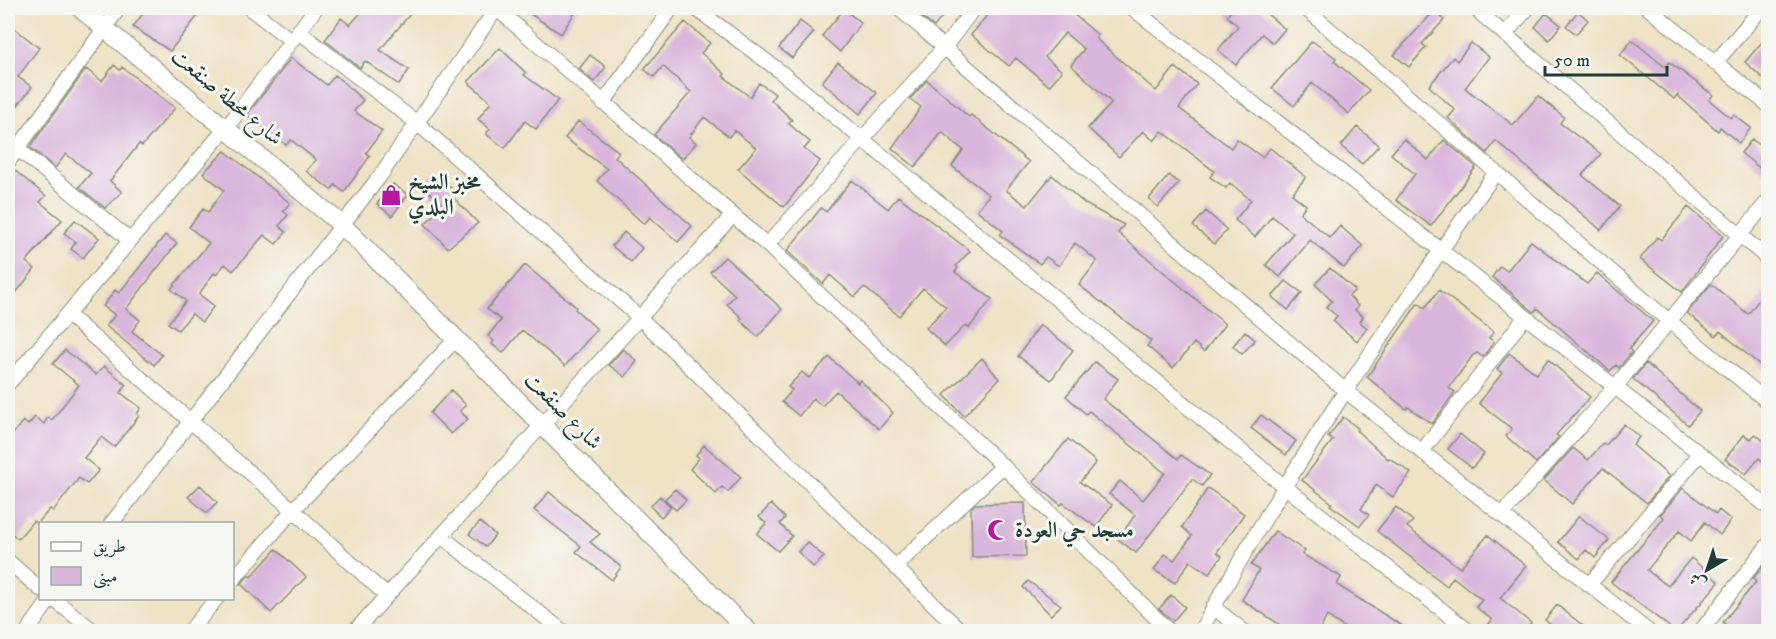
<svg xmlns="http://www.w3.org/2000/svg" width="1776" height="639" viewBox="0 0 1776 639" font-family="'IM FELL DW Pica',Amiri,serif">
<rect width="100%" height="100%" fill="#f6f6f2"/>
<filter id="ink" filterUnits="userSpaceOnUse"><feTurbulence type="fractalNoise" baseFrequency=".0167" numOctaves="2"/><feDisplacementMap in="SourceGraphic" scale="12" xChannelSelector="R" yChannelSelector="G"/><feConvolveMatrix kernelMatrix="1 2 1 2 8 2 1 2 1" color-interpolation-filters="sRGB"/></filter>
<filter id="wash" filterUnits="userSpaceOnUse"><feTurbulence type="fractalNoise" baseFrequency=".008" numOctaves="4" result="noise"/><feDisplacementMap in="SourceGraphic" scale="24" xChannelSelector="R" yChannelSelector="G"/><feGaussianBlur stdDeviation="1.35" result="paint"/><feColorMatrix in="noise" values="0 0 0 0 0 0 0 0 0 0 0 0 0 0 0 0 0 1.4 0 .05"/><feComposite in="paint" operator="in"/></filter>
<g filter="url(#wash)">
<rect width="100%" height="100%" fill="#efe2c5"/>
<g id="blocks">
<path fill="#d9b6dc" d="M147,8H204L170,51L133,27Z
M365,8H373L382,14L387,8H415L380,50L409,70L399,85L365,61L360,68L325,40L341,18L350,25Z
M521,8H578L561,34Z
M911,8H949L934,27Z
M993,8H1066L1098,35L1095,38L1156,91L1175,67L1197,84L1179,108L1231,148L1237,139L1262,157L1270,148L1306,177L1292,194L1306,205L1300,213L1330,238L1340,226L1363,246L1344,268L1310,240L1280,277L1266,265L1293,233L1272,216L1255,237L1235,220L1251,200L1230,183L1226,188L1210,177L1214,171L1162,131L1154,141L1143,131L1119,157L1088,128L1112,103L1071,65L1084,49L1065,33L1045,57L1062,71L1049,86L1016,58L1009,66L971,35Z
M1233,8H1260L1285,29L1273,43L1262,34L1236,65L1218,50L1238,26L1227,16Z
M844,9L861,23L840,52L822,36Z
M1434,11L1444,20L1422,44L1426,47L1409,67L1394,55Z
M1578,11L1588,20L1576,34L1566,26Z
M1546,13L1561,25L1549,40L1535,27Z
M800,21L814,32L792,58L779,48Z
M685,22L710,43L701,53L725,74L723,76L750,97L759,83L775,94L771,100L792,120L788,123L810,142L804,149L820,161L784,207L738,169L756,148L734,130L729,137L704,117L689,137L696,143L682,159L654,135L691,92L663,66L654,77L644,69Z
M8,23L39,48L18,77L32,87L8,118Z
M1768,35V83L1745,62Z
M1632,40L1665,67L1669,62L1713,95L1709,100L1731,118L1734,115L1751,128L1739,143L1720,127L1718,131L1677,95L1674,99L1620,55Z
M1312,41L1336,58L1334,61L1369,90L1349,114L1312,83L1294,106L1272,88Z
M1471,43L1489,57L1465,88L1513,125L1538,96L1564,117L1560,123L1601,154L1582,175L1620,206L1601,230L1496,141L1487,153L1448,118L1455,110L1429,86L1453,57L1457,61Z
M500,48L526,73L524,75L558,100L536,129L525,121L505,148L486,134L490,129L478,119L491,102L468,82Z
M590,55L606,67L594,82L579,69Z
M291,58L327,85L335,75L363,100L354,111L382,131L366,153L370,156L344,192L335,185L331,190L306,171L316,160L291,140L286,145L247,115Z
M838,62L877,93L860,114L822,82Z
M114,65L120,70L122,67L175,108L142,146L139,144L110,181L122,192L105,208L79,187L91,173L66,154L55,168L30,147L86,69L102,81Z
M927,80L969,117L971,115L1029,162L1006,190L1027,206L1052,175L1085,204L1124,225L1118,233L1225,324L1204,352L1194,343L1173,368L1147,346L1151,341L1079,285L1097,261L1075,243L1059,266L1046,257L1040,264L1000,235L1003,231L977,210L989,195L952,166L963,150L942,132L915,167L892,148L921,107L910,99Z
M578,121L619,152L615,157L692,226L678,242L650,217L644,224L597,181L607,169L565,138Z
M1357,127L1379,145L1362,164L1341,146Z
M1404,139L1428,160L1444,140L1476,167L1431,226L1396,200L1415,174L1391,154Z
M1752,139L1768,153V175L1741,153Z
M225,151L290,203L283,211L288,215L279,226L286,232L276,244L264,235L233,271L225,264L216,275L214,273L199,294L214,306L202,322L192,314L178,330L168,323L186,301L171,289L209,243L189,227L203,209L208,212L224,190L203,173Z
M13,169L46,196L40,202L62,220L26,262L35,269L8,303V171Z
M433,174L451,188L448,192L478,223L448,248L425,224L443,205L423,186Z
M1169,175L1179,183L1158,207L1149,199Z
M852,180L888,209L898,196L970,251L956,266L958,268L955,272L992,299L969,328L966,325L945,346L926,328L946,307L923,288L899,316L864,287L855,297L830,275L823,284L787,251L821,208L826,212Z
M393,184L408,195L392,216L377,204Z
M1688,207L1723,236L1682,292L1640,259L1657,237L1661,240Z
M1206,211L1227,230L1214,244L1193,226Z
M75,220L99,238L83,258L71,249L76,242L64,233Z
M624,232L642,248L631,262L612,246Z
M165,235L177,243L126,309L140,320L132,331L162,355L154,365L106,326L115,315L103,306L115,290L119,293Z
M1531,241L1587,284L1597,273L1653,321L1629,349L1632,352L1619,368L1616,365L1610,371L1537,308L1534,312L1492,277L1500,266L1507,271Z
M725,257L782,309L758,337L740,320L742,318L727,304L735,295L710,272Z
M525,265L576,307L575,309L597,329L565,366L522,330L503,353L492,344L494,341L488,336L501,320L487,309Z
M1330,268L1355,290L1349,296L1358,306L1355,310L1363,317L1360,322L1367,328L1357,341L1333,321L1337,316L1326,307L1332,301L1315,284Z
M1286,281L1302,293L1288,310L1272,297Z
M1711,284L1748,314L1768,288V372L1720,331L1716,336L1687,313Z
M1439,290L1494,332L1489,338L1494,342L1483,357L1477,353L1473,355L1449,388L1455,392L1432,424L1408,407L1406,409L1367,377L1418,303L1425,308Z
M1040,325L1073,350L1051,380L1018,356Z
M1245,331L1255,340L1242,354L1233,346Z
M623,349L637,361L625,377L609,365Z
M65,350L96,375L104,366L126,385L121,393L141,408L137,414L139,416L114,447L101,437L84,458L99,470L87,484L79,478L53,511L50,509L37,524L33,521L18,539L8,530V440L23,421L28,425L35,417L44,424L48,417L52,420L79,385L53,364Z
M1509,353L1537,374L1548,359L1590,397L1556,435L1559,437L1536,463L1506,436L1512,429L1479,403L1502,373L1497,369Z
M829,357L858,383L860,380L893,413L879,429L836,391L822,406L813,398L799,416L782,402L792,390L788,387L802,372L809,378Z
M982,358L999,379L964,416L944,395Z
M1095,362L1118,379L1103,399L1178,459L1181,455L1210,475L1202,486L1192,479L1136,553L1118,539L1135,515L1109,494L1120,481L1143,500L1165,473L1089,411L1086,414L1066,396Z
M1646,363L1700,411L1688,425L1633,379Z
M451,390L466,405L460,411L468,419L451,434L430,413Z
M1261,415L1296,441L1286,455L1251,428Z
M1343,417L1358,428L1356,430L1388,459L1389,458L1411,473L1393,497L1376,485L1361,509L1369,515L1360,526L1330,505L1332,503L1302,480L1333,440L1328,437Z
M1624,424L1639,437L1633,445L1669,476L1647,503L1603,468L1572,504L1544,480L1573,448L1588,460L1603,443L1606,445Z
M1460,434L1484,454L1472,468L1448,449Z
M1755,434L1768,444V466L1759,458L1746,474L1725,459L1744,435L1751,439Z
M1068,439L1096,462L1080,482L1112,505L1096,527L1063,503L1061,505L1033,482Z
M704,445L741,477L728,492L722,487L716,494L690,469L699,458L696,455Z
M200,485L217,502L207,513L188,497Z
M1208,488L1244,514L1217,552L1222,556L1209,574L1190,561L1175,583L1154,570L1165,554L1174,560L1192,536L1182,527Z
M1683,488L1716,514L1719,510L1731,520L1720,535L1705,522L1691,541L1679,531L1647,570L1668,586L1691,558L1719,582L1676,632L1611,582L1664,518L1660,515Z
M675,489L686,500L676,510L665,499Z
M549,492L600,534L590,542L621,567L612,580L576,552L581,546L534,510Z
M660,496L671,507L661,517L650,506Z
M1025,503L1026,556L972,557L971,508L975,504Z
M771,504L785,518L780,524L792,536L778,551L757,534L766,523L759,517Z
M1396,507L1413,521L1407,527L1460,568L1488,535L1526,566L1500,598L1531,623L1524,632H1483L1492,620L1476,607L1482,600L1453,577L1447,586L1377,531Z
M1579,516L1609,540L1595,558L1586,550L1579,559L1558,542Z
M480,522L495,535L486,547L469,534Z
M1275,531L1305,551L1302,554L1341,577L1337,585L1412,632H1351L1327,616L1319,632H1278L1282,626L1242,600L1259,570L1251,565Z
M807,542L824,557L813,567L798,552Z
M276,549L306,577L271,613L241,584L249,575L251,577Z
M1768,559V632H1734L1723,622L1756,582L1753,579Z
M1028,581L1061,605L1051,615L1023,587Z
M1171,595L1185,607L1173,621L1159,609Z
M1557,605L1591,632H1559L1545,620Z"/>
</g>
</g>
<g filter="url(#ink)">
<use href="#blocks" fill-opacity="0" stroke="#87907c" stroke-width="1.5"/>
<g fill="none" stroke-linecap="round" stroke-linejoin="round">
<defs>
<path id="minor" d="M249,8L291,40
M496,8L767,245L1003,466L1170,632
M695,8L777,69L1285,487L1470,632
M898,8L1347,392L1649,632
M1132,8L1768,507
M1305,8L1669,321L1768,402
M1474,8L1768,259
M1648,8L1768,105
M298,31L417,123L640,318L962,632
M1505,34L1528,8
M1715,63L1762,8
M603,103L672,8
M8,141L130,240
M8,162L119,8
M767,245L944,48L974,8
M68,315L293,510L386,595
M8,384L227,127L316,8
M1423,450L1525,317
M1502,514L1615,387L1768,201
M111,524L380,176L497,8
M441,536L564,632
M8,561L40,589
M896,566L1003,466
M232,581L293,510L457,338
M1589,585L1699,455
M52,598L95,632
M1213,607L1245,632
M27,632L51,598
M189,632L217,598
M354,632L732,216
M1200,632C1287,472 1391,320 1496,172
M1700,632L1768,545"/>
<path id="tertiary" d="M80,8L342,225L749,632"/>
</defs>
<use href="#minor" stroke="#87907c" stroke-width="16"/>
<use href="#tertiary" stroke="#87907c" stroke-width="20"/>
<use href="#minor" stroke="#fff" stroke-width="14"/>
<use href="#tertiary" stroke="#fff" stroke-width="18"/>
</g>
</g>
<defs>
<symbol id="shop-bare" viewBox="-9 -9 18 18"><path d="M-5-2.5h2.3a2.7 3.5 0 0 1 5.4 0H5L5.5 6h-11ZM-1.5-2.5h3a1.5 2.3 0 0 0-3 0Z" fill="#b5179e" stroke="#f6f6f2" stroke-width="2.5" paint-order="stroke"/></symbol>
<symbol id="mosque-bare" viewBox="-9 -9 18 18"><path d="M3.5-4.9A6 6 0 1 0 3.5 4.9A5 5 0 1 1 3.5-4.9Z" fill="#b5179e" stroke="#f6f6f2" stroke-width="2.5" paint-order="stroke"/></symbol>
</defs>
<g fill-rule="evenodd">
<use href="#shop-bare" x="376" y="180" width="30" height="30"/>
<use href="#mosque-bare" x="983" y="515" width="30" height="30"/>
</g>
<g text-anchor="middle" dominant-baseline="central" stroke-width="6" stroke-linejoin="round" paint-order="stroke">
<g font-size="22" fill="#1f3d34" stroke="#f6f6f2">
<text transform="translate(227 97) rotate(40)">شارع محطة صنقعت</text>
<text transform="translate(563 411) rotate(45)">شارع صنقعت</text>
</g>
<g font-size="22" font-weight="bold" fill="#1f3d34" stroke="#f6f6f2" text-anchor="start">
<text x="408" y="182">مخبز الشيخ<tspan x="408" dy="25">البلدي</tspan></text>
<text x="1015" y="530">مسجد حي العودة</text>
</g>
</g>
<rect width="1776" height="639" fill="none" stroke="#f6f6f2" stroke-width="30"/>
<rect x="39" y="522" width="195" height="78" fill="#f6f6f2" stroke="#a0aca6" stroke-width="1.5"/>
<rect x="51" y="542" width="30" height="9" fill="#ffffff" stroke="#a0aca6" stroke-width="1.5"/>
<text x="93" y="552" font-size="18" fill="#1f3d34">طريق</text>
<rect x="51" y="567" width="30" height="18" fill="#d9b6dc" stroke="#a0aca6" stroke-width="1.5"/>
<text x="93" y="582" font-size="18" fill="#1f3d34">مبنى</text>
<g transform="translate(1707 570) rotate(219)" stroke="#f6f6f2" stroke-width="4.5" paint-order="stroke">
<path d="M0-4.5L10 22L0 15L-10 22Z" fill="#1f3d34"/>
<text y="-9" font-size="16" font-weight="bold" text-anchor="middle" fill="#1f3d34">ش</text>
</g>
<path d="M1545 66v9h122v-9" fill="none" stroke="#1f3d34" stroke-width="3"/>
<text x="1554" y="66" font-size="18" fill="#1f3d34" stroke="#f6f6f2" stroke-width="4.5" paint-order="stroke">50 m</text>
</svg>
